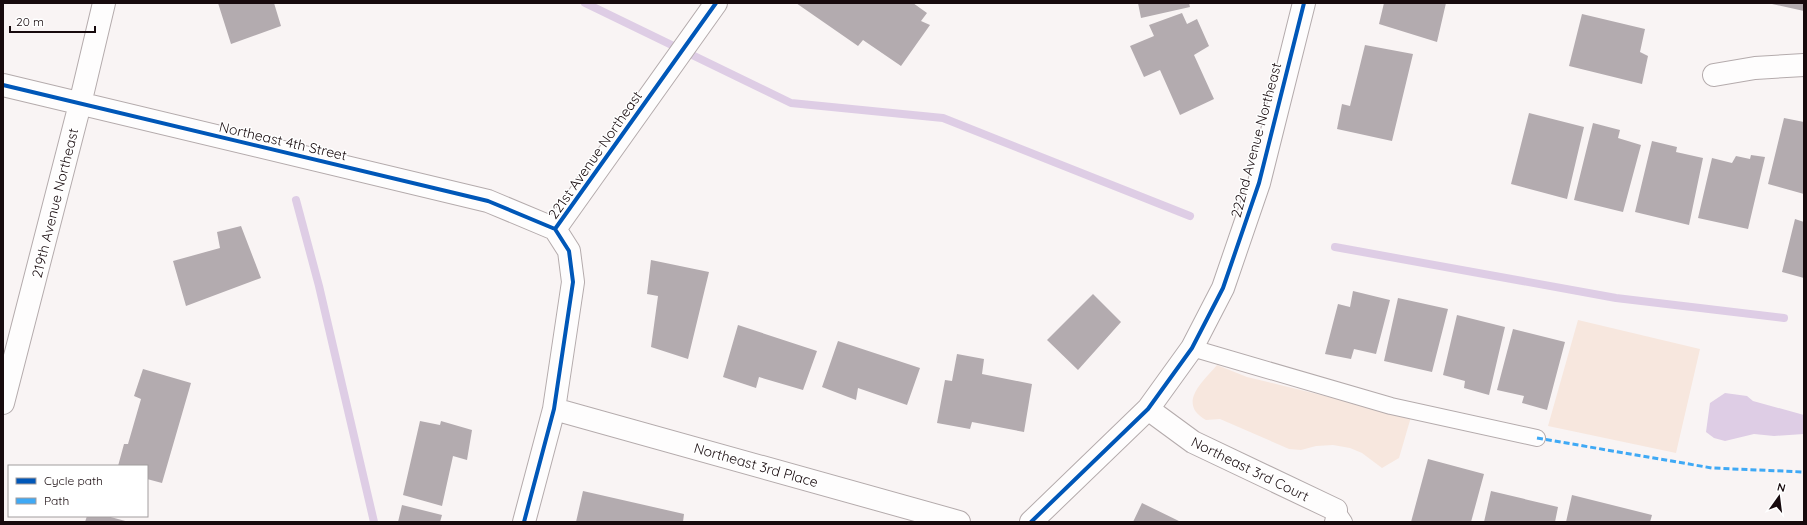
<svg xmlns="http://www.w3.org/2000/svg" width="1807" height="525" viewBox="0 0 1807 525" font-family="Quicksand,sans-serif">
<rect width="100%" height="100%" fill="#f9f4f4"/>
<path fill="#f7e7de" d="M1578,320L1700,349L1676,453L1548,426Z
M1217,365L1247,377L1411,417L1399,458L1382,468L1362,453L1350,448L1333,445L1316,446L1301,450L1289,449L1220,419L1206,420C1176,403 1204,381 1217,365Z"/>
<path fill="#decde5" d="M1725,393L1747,396L1753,401L1804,415V434L1774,436L1754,434L1725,441L1714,438L1706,432L1710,403Z"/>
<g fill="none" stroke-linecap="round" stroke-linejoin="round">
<path stroke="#decde5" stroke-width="8" d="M585,3L791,103L943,118L1190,216
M296,200L319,286L374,522
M1335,247L1616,298L1784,318"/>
</g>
<path fill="#b3abaf" d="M218,3H274L281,26L231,44Z
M796,3H913L927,13L921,21L930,25L901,66L863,40L858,46Z
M1138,3H1189L1190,7L1141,18Z
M1384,3H1446L1437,42L1379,24Z
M1772,3H1804V11L1772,4Z
M1182,13L1187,24L1197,19L1209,46L1194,55L1214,99L1180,115L1160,70L1144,77L1130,46L1154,36L1149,25Z
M1582,14L1645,29L1640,52L1648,56L1642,84L1569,66Z
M1365,45L1413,54L1392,141L1337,129L1342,104L1350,106Z
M1529,113L1584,127L1567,199L1511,184Z
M1784,118L1804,122V194L1768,184Z
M1593,123L1620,130L1618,138L1641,145L1623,212L1574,200Z
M1652,141L1677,147L1676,152L1703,158L1689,225L1635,212Z
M1751,155L1765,157L1748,229L1698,218L1712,158L1732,163L1736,156L1750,159Z
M1795,219L1804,222V278L1782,272Z
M241,226L261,278L186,306L173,261L220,248L217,232Z
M651,260L709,272L688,359L651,347L658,296L647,294Z
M1353,291L1390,300L1376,354L1354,349L1351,359L1325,354L1338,304L1350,307Z
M1093,294L1121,322L1078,370L1047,340Z
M1398,298L1448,309L1432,372L1384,361Z
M1457,315L1505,327L1489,395L1464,388L1465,381L1443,375Z
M738,325L817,351L803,390L759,377L756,388L723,377Z
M1513,329L1565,342L1547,410L1522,403L1524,396L1497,390Z
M838,341L920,368L907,405L858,388L856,400L822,387Z
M957,354L984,359L982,374L1032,384L1024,432L972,422L970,429L937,423L945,380L952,381Z
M143,369L191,383L162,483L147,479V466H118L124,444H128L141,399L134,396Z
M420,421L440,425L441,421L472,430L467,460L453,456L442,506L403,495Z
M1428,459L1484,474L1471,522H1411Z
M583,491L684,514L683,522H576Z
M1491,491L1558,507L1555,522H1484Z
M1572,495L1652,515L1650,522H1566Z
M1142,503L1181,522H1133Z
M402,505L442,515L440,522H398Z
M87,516H107L129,522H85Z"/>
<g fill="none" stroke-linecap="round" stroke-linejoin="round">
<defs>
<path id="service" d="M1192,348L1391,406L1537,438
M1333,522L1336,510L1344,522"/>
<path id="minor" d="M1714,75L1755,68L1804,65
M3,85L488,201L555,229
M3,403L80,104L104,3
M554,409L959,522
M1148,409L1193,442L1336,510
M524,522L554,409L573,282L569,251L555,229L716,3
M1031,522L1148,409L1192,348L1223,288L1259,183L1304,3"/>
</defs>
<use href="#service" stroke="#b4abac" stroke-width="18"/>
<use href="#minor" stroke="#b4abac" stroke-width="24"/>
<use href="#service" stroke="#fefdfd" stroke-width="16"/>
<use href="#minor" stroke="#fefdfd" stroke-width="22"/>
<path stroke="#3fa9f5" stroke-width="3" stroke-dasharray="6 3" stroke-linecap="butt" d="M1537,438L1712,468L1804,472"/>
<defs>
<path id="cycleway" d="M3,85L488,201L555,229
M524,522L554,409L573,282L569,251L555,229L716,3
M1031,522L1148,409L1192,348L1223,288L1259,183L1304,3"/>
</defs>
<use href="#cycleway" stroke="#fff" stroke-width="6"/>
<use href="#cycleway" stroke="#0057b8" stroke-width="4"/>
</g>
<g text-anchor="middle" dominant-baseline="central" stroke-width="3" stroke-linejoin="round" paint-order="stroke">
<g font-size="14" fill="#170a0d" stroke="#fff">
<text transform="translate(1256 140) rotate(-75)">222nd Avenue Northeast</text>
<text transform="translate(283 141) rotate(13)">Northeast 4th Street</text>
<text transform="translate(595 155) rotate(-55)">221st Avenue Northeast</text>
<text transform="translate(55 203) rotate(-76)">219th Avenue Northeast</text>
<text transform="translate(756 465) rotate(16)">Northeast 3rd Place</text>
<text transform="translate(1250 469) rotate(26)">Northeast 3rd Court</text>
</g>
</g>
<rect width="1807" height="525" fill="none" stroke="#170a0d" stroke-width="8"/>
<rect x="8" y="465" width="140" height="52" fill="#ffffff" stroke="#a29d9e"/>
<rect x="16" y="478" width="20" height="6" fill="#0057b8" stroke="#a29d9e"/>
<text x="44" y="485" font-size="12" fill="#170a0d">Cycle path</text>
<rect x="16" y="498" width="20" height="6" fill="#3fa9f5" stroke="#a29d9e"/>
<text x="44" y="505" font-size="12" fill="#170a0d">Path</text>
<g transform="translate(1779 497) rotate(14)" stroke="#ffffff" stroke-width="3" paint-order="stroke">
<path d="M0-3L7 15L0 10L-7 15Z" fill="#170a0d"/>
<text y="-6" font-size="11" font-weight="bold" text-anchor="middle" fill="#170a0d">N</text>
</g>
<path d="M10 26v6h85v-6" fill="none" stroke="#170a0d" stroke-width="2"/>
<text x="16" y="26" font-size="12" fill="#170a0d" stroke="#ffffff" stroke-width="3" paint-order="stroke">20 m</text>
</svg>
